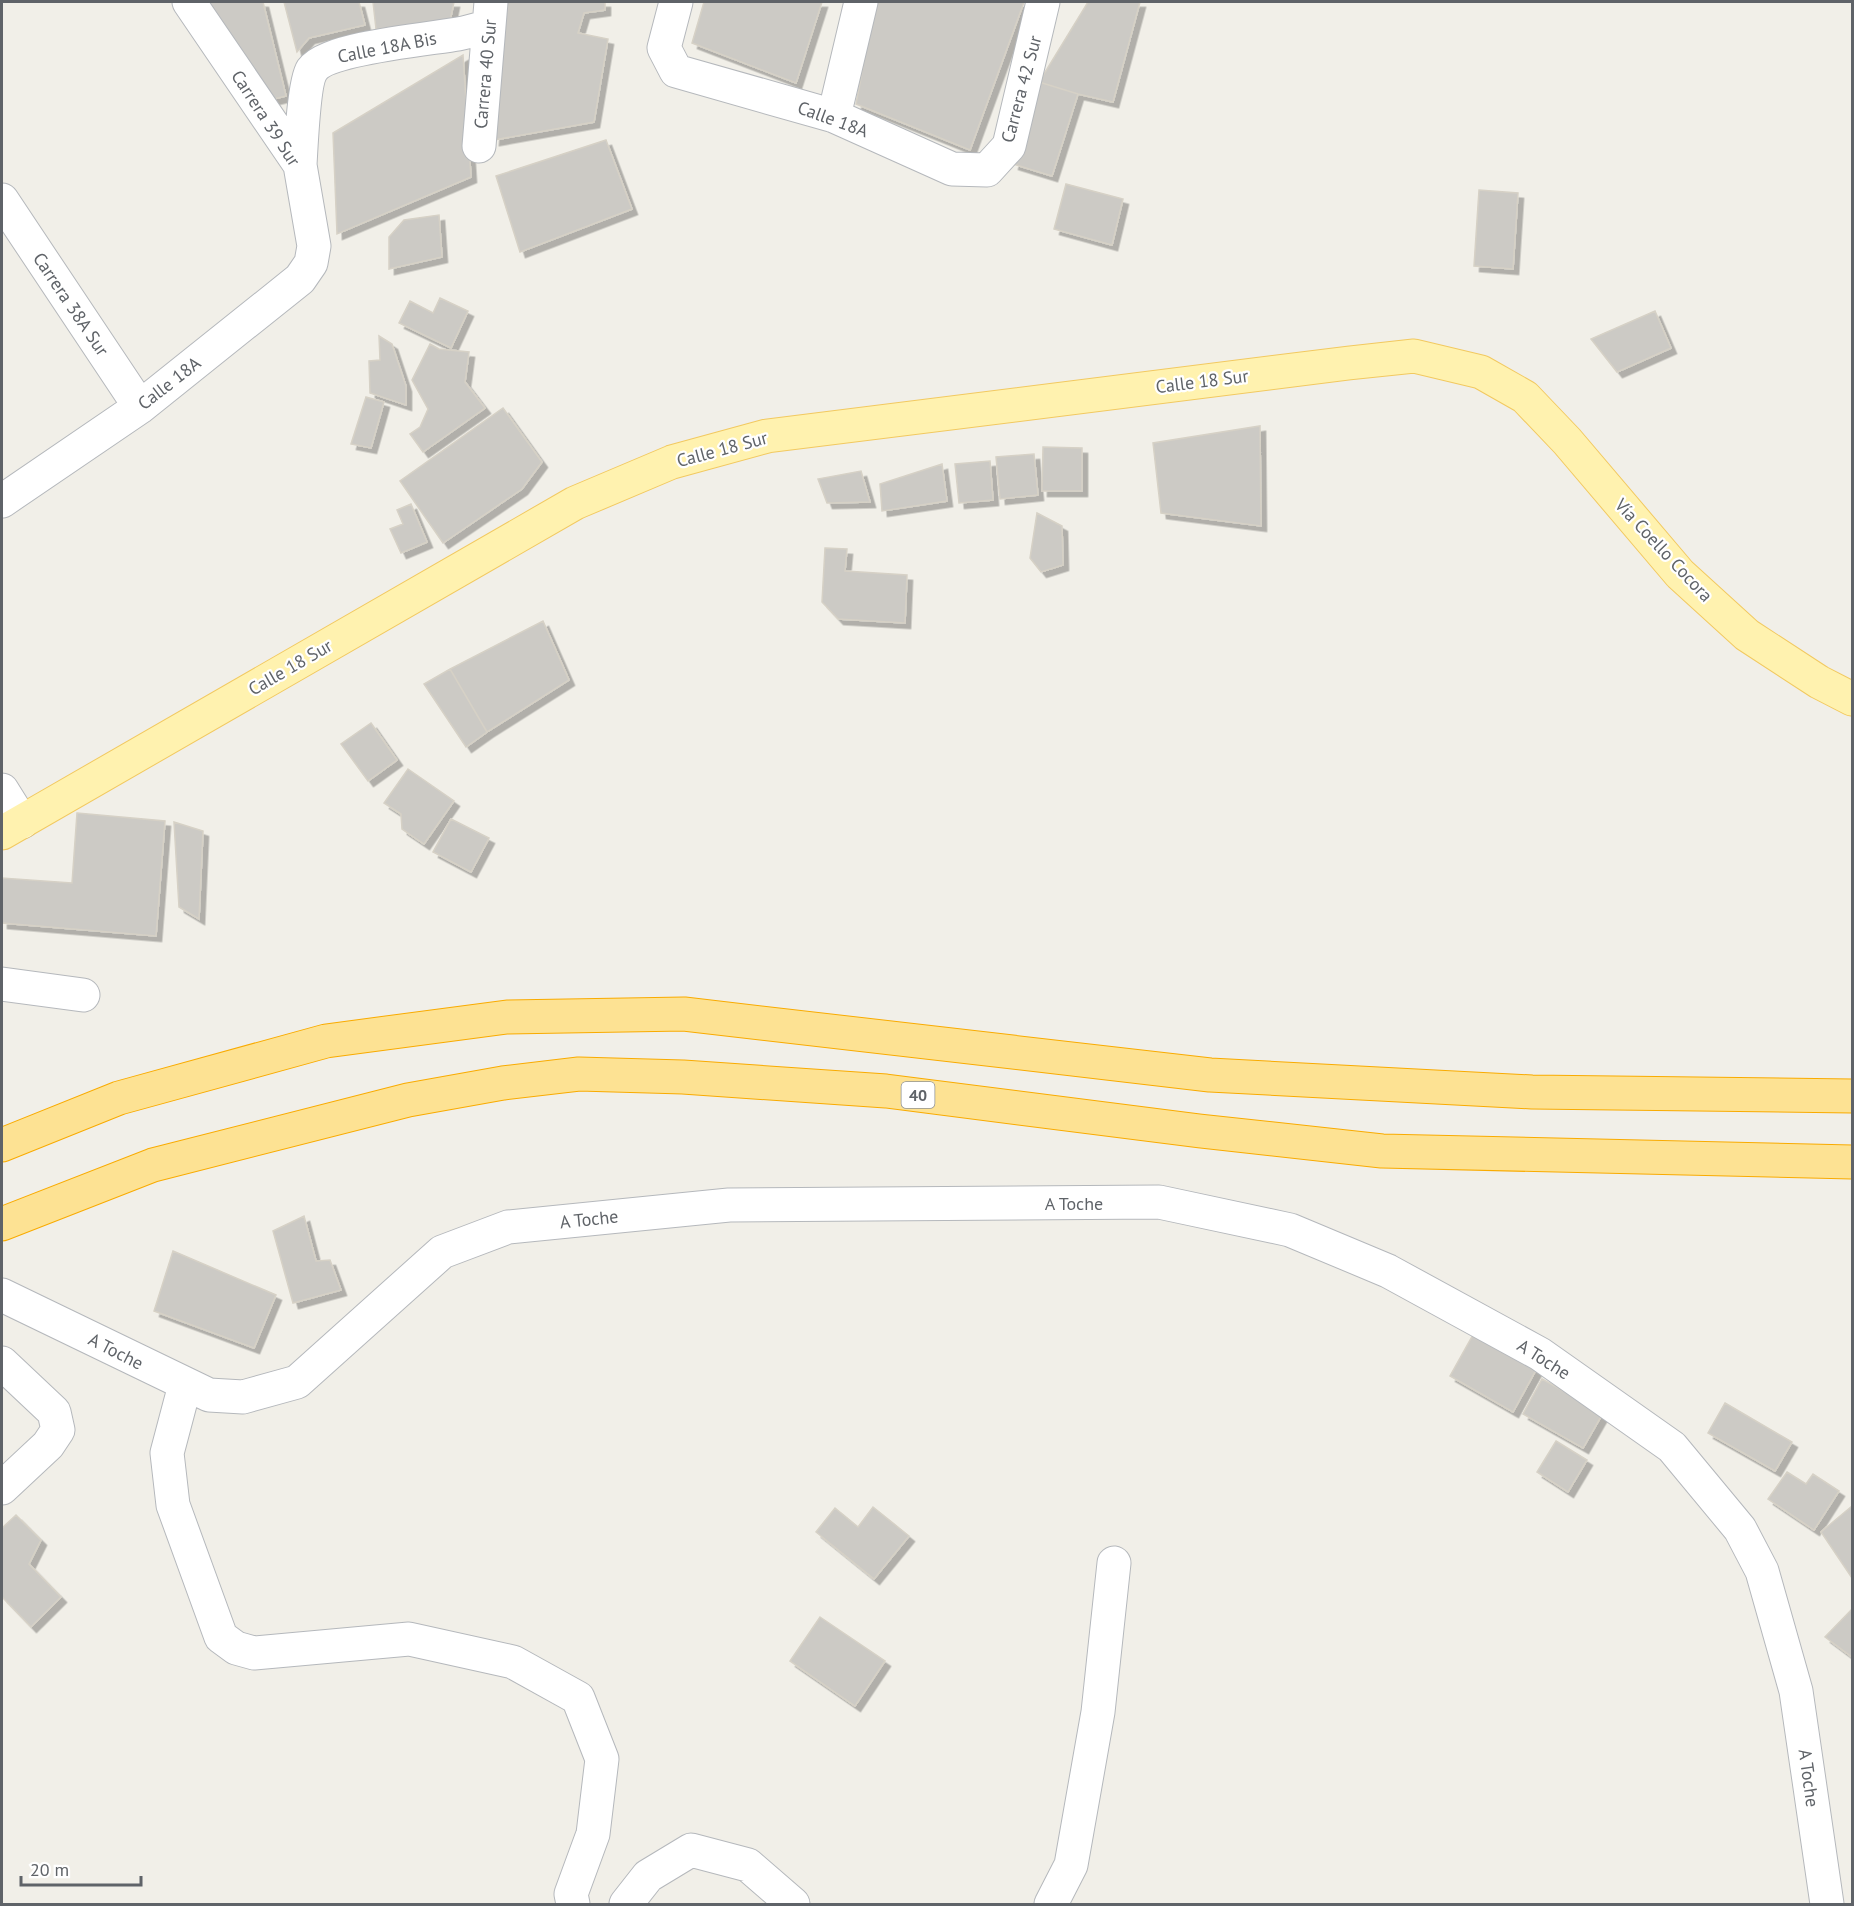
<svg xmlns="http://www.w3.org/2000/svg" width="1854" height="1906" viewBox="0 0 1854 1906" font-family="'PT Sans',sans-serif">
<defs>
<filter id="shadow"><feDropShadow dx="5.5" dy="5.5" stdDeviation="0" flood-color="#0004"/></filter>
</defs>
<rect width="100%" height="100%" fill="#f1efe8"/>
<path fill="#cccac5" stroke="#d6d1c6" stroke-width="1.5" filter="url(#shadow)" d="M202,2H263L286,96L274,99Z
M284,2H359L365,25L309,38L297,52Z
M373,2H454L450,21L376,29Z
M505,2H605V10L584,13L578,33L608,39L594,122L494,140Z
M704,2H822L796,83L692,43Z
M875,2H1024L970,150L856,104Z
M1088,2H1140L1113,102L1078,94L1039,82Z
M463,55L471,177L337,234L333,133Z
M1039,82L1078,94L1052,176L1013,164Z
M606,140L632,209L520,252L496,176Z
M1066,184L1123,199L1112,245L1054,229Z
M1479,190L1518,193L1513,269L1474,266Z
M439,215L442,257L389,269V237L404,220Z
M440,298L468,311L451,348L399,323L410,301L433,313Z
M1655,311L1671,348L1617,372L1591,339Z
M379,336L392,344L406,386V405L370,393L369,361L380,360Z
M430,344L439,349L469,352L465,382L485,408L423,452L410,434L420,427L428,409L412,380Z
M366,397L384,402L371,448L351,444Z
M503,408L542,462L522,489L443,543L400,481Z
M1260,426L1261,526L1161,513L1153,443Z
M1043,447L1082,448V491H1042Z
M1034,454L1038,495L1000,499L996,457Z
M990,461L993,500L959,503L955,464Z
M942,464L947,501L882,511L880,484Z
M861,471L870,502L827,503L818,479Z
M411,504L427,542L401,553L390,529L403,524L397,510Z
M1037,513L1062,526L1063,565L1041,572L1030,558Z
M825,548L847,549L845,571L907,575L905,623L838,619L822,602Z
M543,621L569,680L487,732L450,669Z
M450,669L487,732L466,747L424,684Z
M371,723L397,760L368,781L341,744Z
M408,769L454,801L424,844L402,829L401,814L384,803Z
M77,813L165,821L156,936L2,923V878L72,883Z
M451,819L489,838L471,872L433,852Z
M174,822L203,831L199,919L179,907Z
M304,1216L316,1261L330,1260L341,1290L293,1303L273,1231Z
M173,1251L276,1295L254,1348L154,1311Z
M1474,1333L1537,1368L1513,1412L1450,1376Z
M1542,1379L1603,1413L1583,1448L1523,1414Z
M1725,1403L1792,1442L1775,1471L1708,1433Z
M1556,1441L1587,1460L1568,1492L1537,1472Z
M1787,1472L1806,1484L1813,1474L1839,1491L1814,1530L1768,1499Z
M1852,1506V1578L1821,1532Z
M873,1507L909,1536L874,1579L816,1532L835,1508L858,1527Z
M16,1515L41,1540L29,1564L61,1597L31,1627L2,1597V1528Z
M1852,1609V1657L1825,1637Z
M820,1617L885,1661L855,1706L790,1661Z"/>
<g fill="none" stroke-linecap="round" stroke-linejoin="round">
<defs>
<path id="minor" d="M676,2L664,48L676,71L834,116L952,169L987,170L1009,146L1043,2
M834,116L861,2
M479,146L491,2
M300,165C301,147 304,82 312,70C327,48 430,39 458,34C469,32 479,29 489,26
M2,200L140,407
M2,501L140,407L300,279L311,263L314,246L300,165L189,2
M2,790L22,822
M2,984L83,995
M2,1295L209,1395L243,1397L297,1382L442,1252L508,1227L729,1205L1159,1202L1290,1230L1388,1271L1540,1354L1672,1447L1740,1529L1762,1571L1796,1691L1827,1904
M2,1363L54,1412L58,1430L48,1445L2,1488
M185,1385L167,1453L173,1505L221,1637L236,1648L254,1653L409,1639L513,1662L578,1698L602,1759L593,1834L571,1894L573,1904
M626,1904L648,1876L691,1850L748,1865L793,1904
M1051,1904L1071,1865L1098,1712L1114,1563"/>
<path id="major" d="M2,833L575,503L672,462L767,436L1349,363L1414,356L1481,372L1525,397L1567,441L1680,574L1747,635L1819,682L1852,699"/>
<path id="highway" d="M2,1145L119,1098L326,1041L507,1017L684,1014L1210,1075L1532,1092L1852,1096
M2,1224L153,1165L408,1100L503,1083L579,1074L683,1077L886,1091L1200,1131L1382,1151L1852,1162"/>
</defs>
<use href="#minor" stroke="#b5b8bc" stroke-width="35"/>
<use href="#major" stroke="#f2c960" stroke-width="35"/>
<use href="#highway" stroke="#f9ab00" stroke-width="35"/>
<use href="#minor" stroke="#fff" stroke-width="33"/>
<use href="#major" stroke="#fff2af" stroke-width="33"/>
<use href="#highway" stroke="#fde293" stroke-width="33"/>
</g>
<g text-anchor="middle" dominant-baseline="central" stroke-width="4.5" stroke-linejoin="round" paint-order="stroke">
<rect fill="#fff" stroke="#8f9295" stroke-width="1.5" x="901.5" y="1082" width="33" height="26" rx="4.5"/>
<g font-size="16" font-weight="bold" fill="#5f6368">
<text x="918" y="1095">40</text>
</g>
<g font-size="18" fill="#5f6368" stroke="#fff">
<text transform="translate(387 47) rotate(-11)">Calle 18A Bis</text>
<text transform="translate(485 74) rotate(-85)">Carrera 40 Sur</text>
<text transform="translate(1021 89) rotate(-75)">Carrera 42 Sur</text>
<text transform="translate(266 118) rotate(57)">Carrera 39 Sur</text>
<text transform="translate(833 119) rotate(20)">Calle 18A</text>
<text transform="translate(71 304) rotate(56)">Carrera 38A Sur</text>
<text transform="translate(1202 381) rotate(-7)">Calle 18 Sur</text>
<text transform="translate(169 383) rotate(-38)">Calle 18A</text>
<text transform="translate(722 449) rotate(-15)">Calle 18 Sur</text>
<text transform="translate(1664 550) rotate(47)">Vía Coello Cocora</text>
<text transform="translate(290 667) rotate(-30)">Calle 18 Sur</text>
<text x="1074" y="1203">A Toche</text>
<text transform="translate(589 1219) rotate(-6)">A Toche</text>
<text transform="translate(116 1351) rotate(27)">A Toche</text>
<text transform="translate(1544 1359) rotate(32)">A Toche</text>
<text transform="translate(1809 1778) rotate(82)">A Toche</text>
</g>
</g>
<rect width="1854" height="1906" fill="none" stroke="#5f6368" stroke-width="6"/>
<path d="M21 1876v9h120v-9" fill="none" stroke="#5f6368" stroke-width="3"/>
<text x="30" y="1876" font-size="18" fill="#5f6368" stroke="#ffffff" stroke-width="4.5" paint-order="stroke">20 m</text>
</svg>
